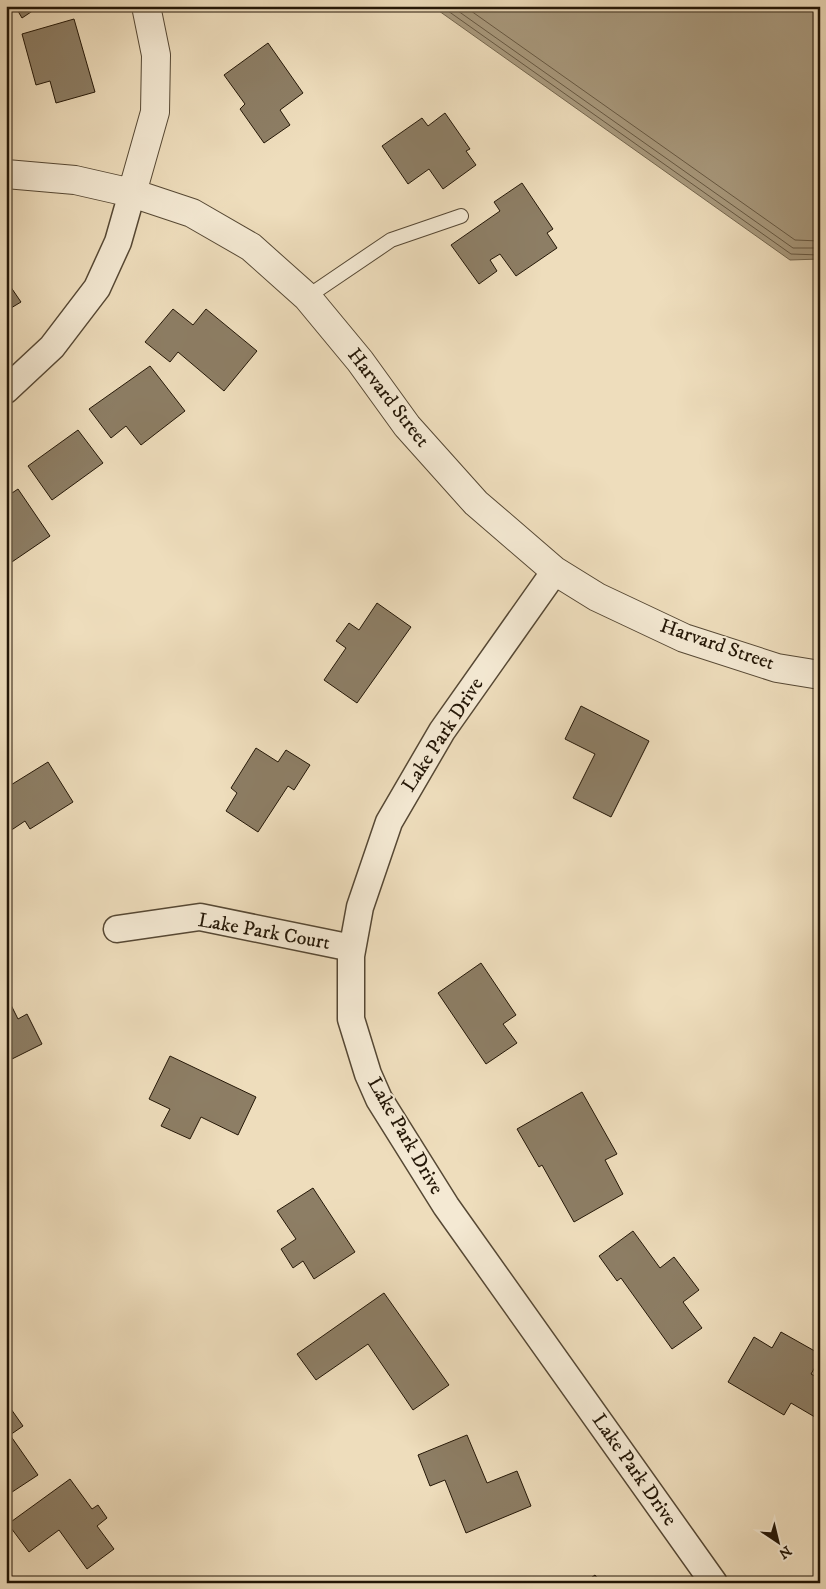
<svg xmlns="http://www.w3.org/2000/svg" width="826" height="1589" viewBox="0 0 826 1589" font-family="'IM FELL DW Pica',serif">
<rect width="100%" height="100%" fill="#eeddbc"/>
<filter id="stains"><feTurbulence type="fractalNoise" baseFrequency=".004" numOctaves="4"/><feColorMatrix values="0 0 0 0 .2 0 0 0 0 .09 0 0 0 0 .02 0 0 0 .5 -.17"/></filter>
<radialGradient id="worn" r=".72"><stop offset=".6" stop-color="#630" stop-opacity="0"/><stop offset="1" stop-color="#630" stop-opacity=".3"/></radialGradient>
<path fill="#a99a7e" stroke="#74664e" d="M432,6H820V259L790,260Z"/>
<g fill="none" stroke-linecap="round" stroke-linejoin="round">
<path stroke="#665842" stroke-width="1" d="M441,6L791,254L820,255
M451,6L793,248H820
M464,6L795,240L820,241"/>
</g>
<path fill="#8d7e65" stroke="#241707" d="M15,6H40L22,18Z
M74,19L95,92L56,103L50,81L36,85L22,34Z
M268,43L303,93L280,110L290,125L264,143L240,109L245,104L224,75Z
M445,113L470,149L466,151L476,165L443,189L429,169L408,184L382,146L422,118L428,126Z
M522,183L553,229L547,233L557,248L516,276L500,254L490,260L497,271L479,284L451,245L500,211L494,202Z
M6,280L21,302L6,311Z
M173,309L193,325L206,309L257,351L224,391L178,352L170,362L145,342Z
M150,366L185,411L141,445L126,426L111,438L89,409Z
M78,430L103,463L52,500L28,466Z
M18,489L50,536L6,566V497Z
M377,603L411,627L357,703L324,680L346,648L336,641L349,623L359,630Z
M581,706L649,741L611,817L573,798L595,754L565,739Z
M256,748L278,762L286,750L310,765L294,790L288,786L258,832L226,811L237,793L231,788Z
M48,762L73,802L30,829L25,821L10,831L6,825V788Z
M481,963L516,1015L503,1024L517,1043L486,1064L438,993Z
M6,995L18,1019L27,1014L42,1044L6,1062Z
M170,1056L256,1097L238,1135L201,1117L190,1139L161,1126L170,1109L149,1099Z
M582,1092L617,1154L605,1160L623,1194L574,1222L542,1165L539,1167L517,1129Z
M313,1188L355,1252L314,1279L303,1261L293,1268L281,1249L296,1239L277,1211Z
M633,1231L660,1268L674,1257L699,1290L683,1302L702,1328L672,1349L621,1278L617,1281L599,1256Z
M384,1293L449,1385L413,1410L368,1344L316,1380L297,1354Z
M781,1332L820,1354V1359L811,1374L820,1379V1420L791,1403L784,1415L728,1382L754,1337L772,1348Z
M11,1409L23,1426L10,1435L38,1475L6,1496V1412Z
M467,1435L487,1483L517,1471L531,1506L466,1533L445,1480L430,1486L418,1455Z
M70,1479L92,1509L98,1505L107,1518L97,1526L114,1549L87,1569L59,1530L29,1552L8,1524Z
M595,1575L601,1583H584Z"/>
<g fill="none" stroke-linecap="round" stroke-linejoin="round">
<defs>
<path id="service" d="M307,297L391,240L461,216"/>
<path id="minor" d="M6,390L52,347L97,288L118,242L132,193
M555,571L442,731L389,822L360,907L351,956V1019L368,1074L379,1099L446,1206L714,1583
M117,929L200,917L352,948"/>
<path id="tertiary" d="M6,174L75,180L132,193L192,213L251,247L307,297L360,361L407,426L476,503L555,571L597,597L684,638L777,668L820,675
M132,193L155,112L156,55L146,6"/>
</defs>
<use href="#service" stroke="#564834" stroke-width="16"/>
<use href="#minor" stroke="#564834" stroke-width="29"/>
<use href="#tertiary" stroke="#564834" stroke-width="30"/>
<use href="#service" stroke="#f4e9d3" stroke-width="14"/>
<use href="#minor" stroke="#f4e9d3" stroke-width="26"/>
<use href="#tertiary" stroke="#f4e9d3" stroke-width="28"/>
</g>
<g text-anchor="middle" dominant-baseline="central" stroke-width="4" stroke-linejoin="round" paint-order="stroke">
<g font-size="20" fill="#241707" stroke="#f4e9d3">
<text transform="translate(388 398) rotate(52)">Harvard Street</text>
<text transform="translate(717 645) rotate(19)">Harvard Street</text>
<text transform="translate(443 735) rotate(-57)">Lake Park Drive</text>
<text transform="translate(264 932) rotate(10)">Lake Park Court</text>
<text transform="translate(405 1136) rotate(60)">Lake Park Drive</text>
<text transform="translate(634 1470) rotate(55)">Lake Park Drive</text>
</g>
</g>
<rect width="826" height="1589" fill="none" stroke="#eeddbc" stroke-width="25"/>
<rect x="8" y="8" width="811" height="1574" fill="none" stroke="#241707" stroke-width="2.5"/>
<rect x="12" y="12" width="801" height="1564" fill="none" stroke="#241707"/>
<g transform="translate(778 1542) rotate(145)" stroke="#f4e9d3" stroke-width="4" paint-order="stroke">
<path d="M0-4L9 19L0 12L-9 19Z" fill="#241707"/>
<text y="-8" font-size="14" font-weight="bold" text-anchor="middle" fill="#241707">N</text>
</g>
<rect width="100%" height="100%" filter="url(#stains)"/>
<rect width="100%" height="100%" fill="url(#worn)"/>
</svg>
